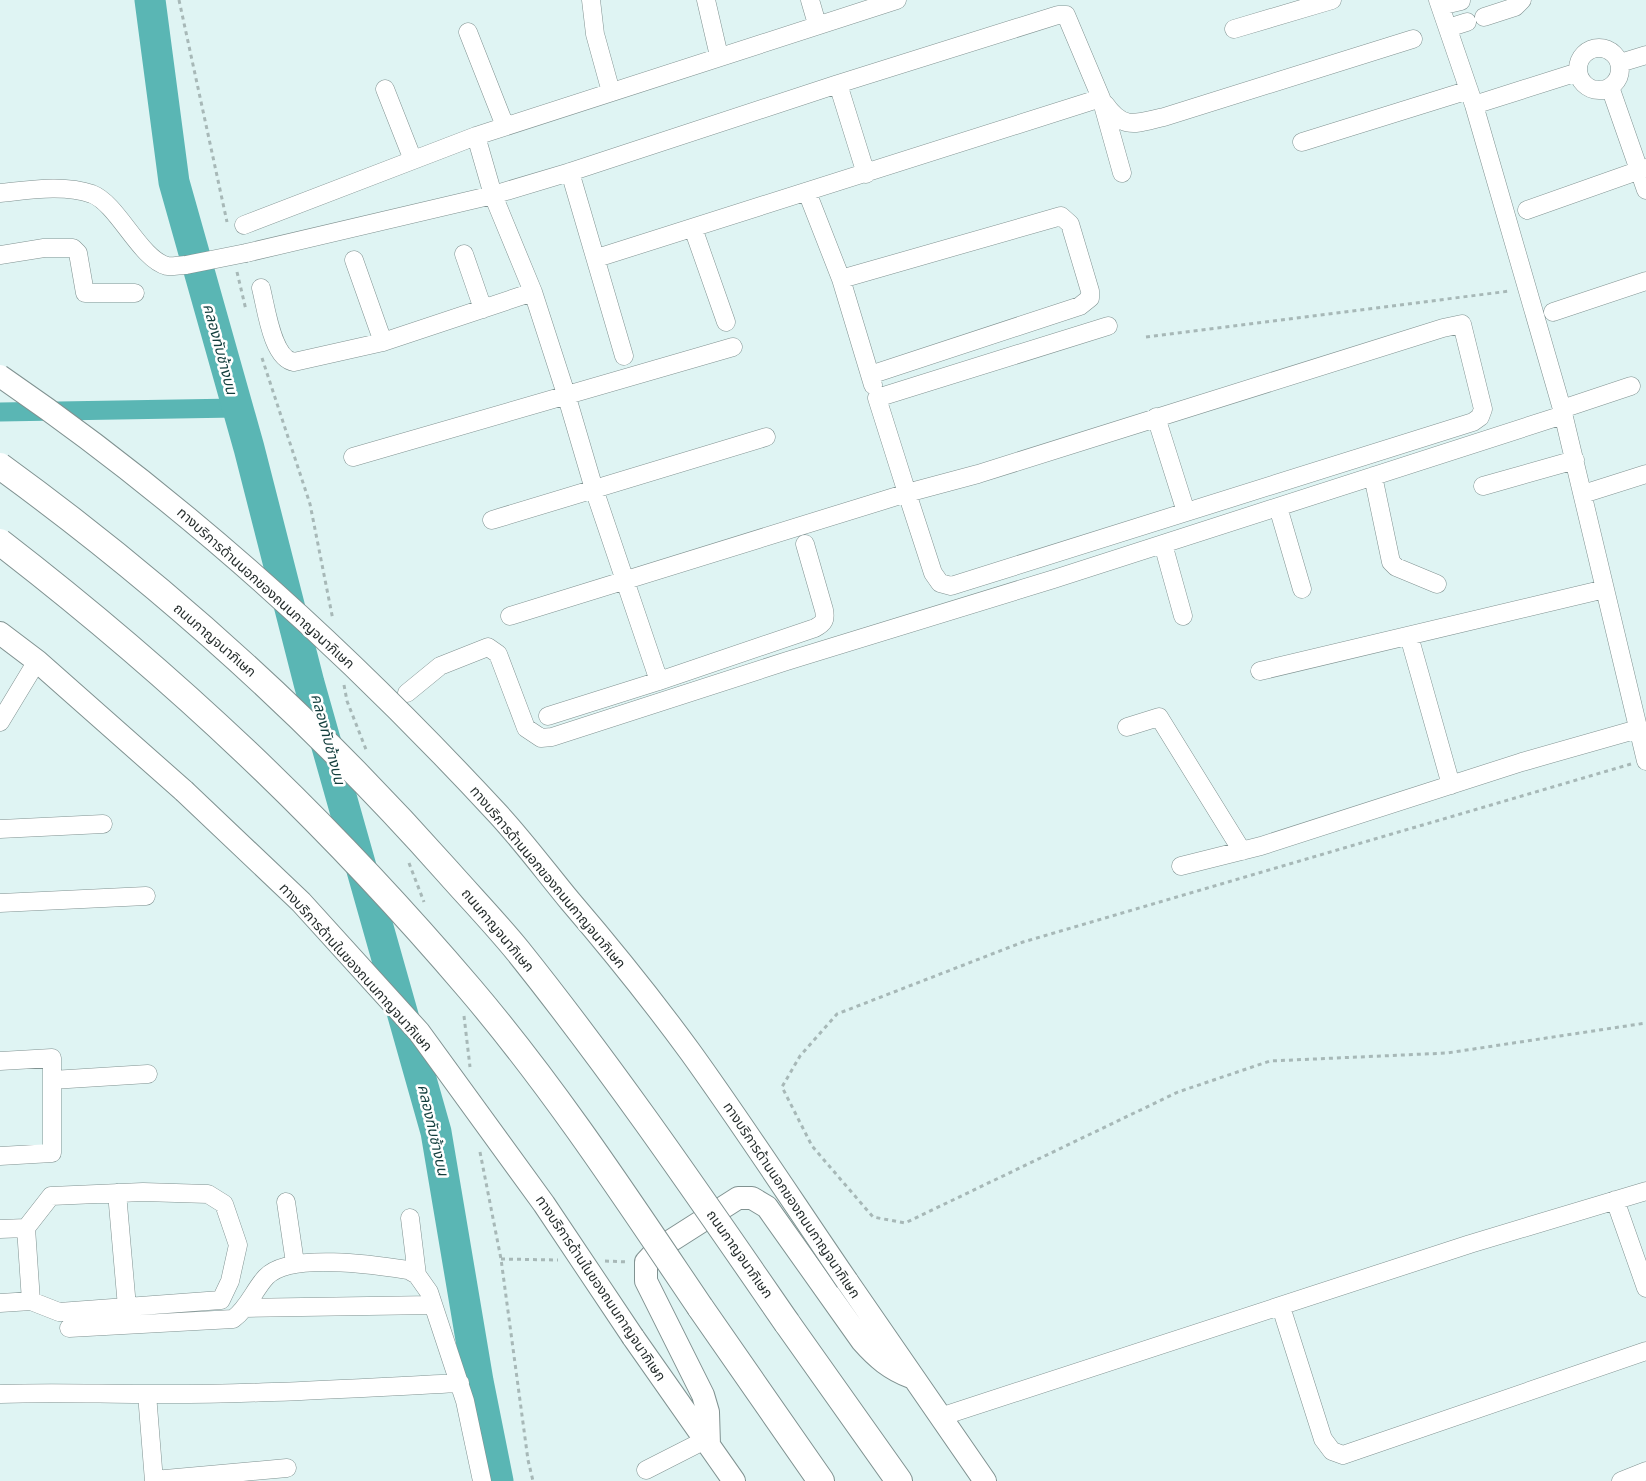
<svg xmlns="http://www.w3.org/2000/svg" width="1646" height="1481" viewBox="0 0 1646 1481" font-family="'Roboto Condensed','Noto Sans Thai',sans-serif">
<rect width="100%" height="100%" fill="#dff4f3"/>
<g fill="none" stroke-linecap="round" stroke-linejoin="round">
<path stroke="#5ab6b4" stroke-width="19" d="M0,412L236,408"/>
<path stroke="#5ab6b4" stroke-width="31" d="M150,0L174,182L249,448L309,683L436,1132L478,1381L498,1481"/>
<defs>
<path id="minor" d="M591,0L595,34L611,92
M706,0L719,56
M810,0L817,24
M1438,0L1474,105L1562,409L1646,761
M1440,6L1461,1
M1484,17L1515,7L1522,0
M1448,28L1467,22
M1234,29L1332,0
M468,32L505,126
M1578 69a21 21 0 1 1 42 0a21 21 0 1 1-42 0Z
M1620,63L1646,55
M838,84L1058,15H1066L1101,98L1122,173
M1610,87L1646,190
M385,89L413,160
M1105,104C1124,131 1136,123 1164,117L1413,39
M1474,105L1578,72
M476,136L493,195L533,292L566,394L594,489L659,681L548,716
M1302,142L1469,90
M570,172L624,356
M807,192L841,279L873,385
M0,193C29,190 64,184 92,194C118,204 140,259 167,266C172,267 180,265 186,265
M1527,210L1646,168
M244,225L476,136L897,0
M693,228L726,322
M246,253L493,195L570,172L838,84L866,174
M464,254L483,309
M0,255L44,248H73L78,253L85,293H135
M597,258L1101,98
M354,260L383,342
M841,279L1061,216L1070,224L1090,291V298L1080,306L870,375
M261,288C266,307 272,359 294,362L383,342L533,292
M1553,312L1646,281
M1462,324L1483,409L1480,417L1473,422L951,586L940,583L933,573L907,493L978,474L1443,328Z
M1562,409L1631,386
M1156,417L1186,512
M353,457L733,347
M1373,476L1391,562L1396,567L1437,584
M1483,486L1575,460
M1583,494L1646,474
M1278,507L1302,589
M492,520L766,437
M1163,544L1183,616
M510,616L907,493L877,398L1108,326
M1409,636L1451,785
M1260,671L1605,589
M659,681L815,628C824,623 826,620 824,610L805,544
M407,693L440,666L488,647L498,654L526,728L541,738L552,737L787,661L1054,579L1563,415
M0,722L37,661
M1127,727L1159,717L1242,851
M0,829L103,824
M1181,866L1261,846L1522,762L1638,729
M0,903L146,896
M0,1061L52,1058V1153L0,1156
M52,1080L148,1074
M117,1193L127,1307
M1615,1200L1646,1288
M286,1202L295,1263
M410,1218L417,1275
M0,1229L26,1228
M0,1303L31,1301L59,1312L221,1300L230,1281L238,1245L224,1204L208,1194L143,1192L51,1196L26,1228L31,1301
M1281,1307L1323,1439L1332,1451L1343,1455L1646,1351
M245,1308L433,1305
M69,1328L233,1319C248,1308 254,1290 266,1277C289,1252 376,1265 408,1270L417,1275L429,1292L465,1401L482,1481
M0,1394C50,1392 99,1394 148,1394C252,1395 356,1388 460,1383
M147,1394L154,1481
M940,1417L1470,1244L1646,1191
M646,1470L705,1440
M154,1480L287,1468
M1621,1481L1646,1471"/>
<path id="major" d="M0,633L37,661L184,791
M847,1281L985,1481
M633,1337L734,1481
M709,1445L708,1412L703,1395L646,1281V1262L658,1249L738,1198H752L767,1207L862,1341C877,1358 890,1369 911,1377"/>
<path id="highway" d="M700,1307L821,1481
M787,1323L899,1481"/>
</defs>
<use href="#minor" stroke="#809291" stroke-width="19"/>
<use href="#major" stroke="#809291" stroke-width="24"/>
<use href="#highway" stroke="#809291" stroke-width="28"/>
<path stroke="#a7b8b7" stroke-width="3" stroke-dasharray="4 4" stroke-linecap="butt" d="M179,0L227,222
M237,272L246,310
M1146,337L1510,291
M262,358L310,504L333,620
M344,685L347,701L367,752
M1631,764L1023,942L837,1014L800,1056L782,1087L812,1146L873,1217L905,1223L1178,1092L1270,1061L1447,1053L1646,1023
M409,863L424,902
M464,1016L470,1067
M480,1152L501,1259L528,1460L533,1481
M501,1259L558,1260
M605,1261L628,1262"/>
<use href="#minor" stroke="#fff" stroke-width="18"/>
<use href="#major" stroke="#fff" stroke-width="22"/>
<use href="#highway" stroke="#fff" stroke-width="26"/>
<defs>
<path id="minor-bridge" d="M186,265L246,253"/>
<path id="major-bridge" d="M0,376C183,501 347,651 498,814C523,841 546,872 570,901C612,950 653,1001 691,1053C745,1128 795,1205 847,1281
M184,791L301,902L419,1032L544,1204L633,1337"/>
<path id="highway-bridge" d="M0,466C164,585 314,721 448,872C471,898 496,924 518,951C614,1071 700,1197 787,1323
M0,542C175,677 326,820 470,989C555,1089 627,1199 700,1307"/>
</defs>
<use href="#minor-bridge" stroke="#809291" stroke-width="19" stroke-linecap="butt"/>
<use href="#major-bridge" stroke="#809291" stroke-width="24" stroke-linecap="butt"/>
<use href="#highway-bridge" stroke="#809291" stroke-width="28" stroke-linecap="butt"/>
<use href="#minor-bridge" stroke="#fff" stroke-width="18"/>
<use href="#major-bridge" stroke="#fff" stroke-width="22"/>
<use href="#highway-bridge" stroke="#fff" stroke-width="26"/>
</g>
<g text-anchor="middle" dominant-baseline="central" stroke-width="5" stroke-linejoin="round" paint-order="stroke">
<g font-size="14" fill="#272f2e" stroke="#fff">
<text transform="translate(266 588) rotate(42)">ทางบริการด้านนอกของถนนกาญจนาภิเษก</text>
<text transform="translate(215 640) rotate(41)">ถนนกาญจนาภิเษก</text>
<text transform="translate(548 877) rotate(50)">ทางบริการด้านนอกของถนนกาญจนาภิเษก</text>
<text transform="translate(498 930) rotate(50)">ถนนกาญจนาภิเษก</text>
<text transform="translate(356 967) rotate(48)">ทางบริการด้านในของถนนกาญจนาภิเษก</text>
<text transform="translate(792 1200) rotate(56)">ทางบริการด้านนอกของถนนกาญจนาภิเษก</text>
<text transform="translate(740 1254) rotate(55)">ถนนกาญจนาภิเษก</text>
<text transform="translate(601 1288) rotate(56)">ทางบริการด้านในของถนนกาญจนาภิเษก</text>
</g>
<g font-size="15" font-style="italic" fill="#133e3d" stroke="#fff">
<text transform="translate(220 349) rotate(75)">คลองทับช้างบน</text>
<text transform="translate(328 739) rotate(75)">คลองทับช้างบน</text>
<text transform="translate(433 1130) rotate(77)">คลองทับช้างบน</text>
</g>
</g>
</svg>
